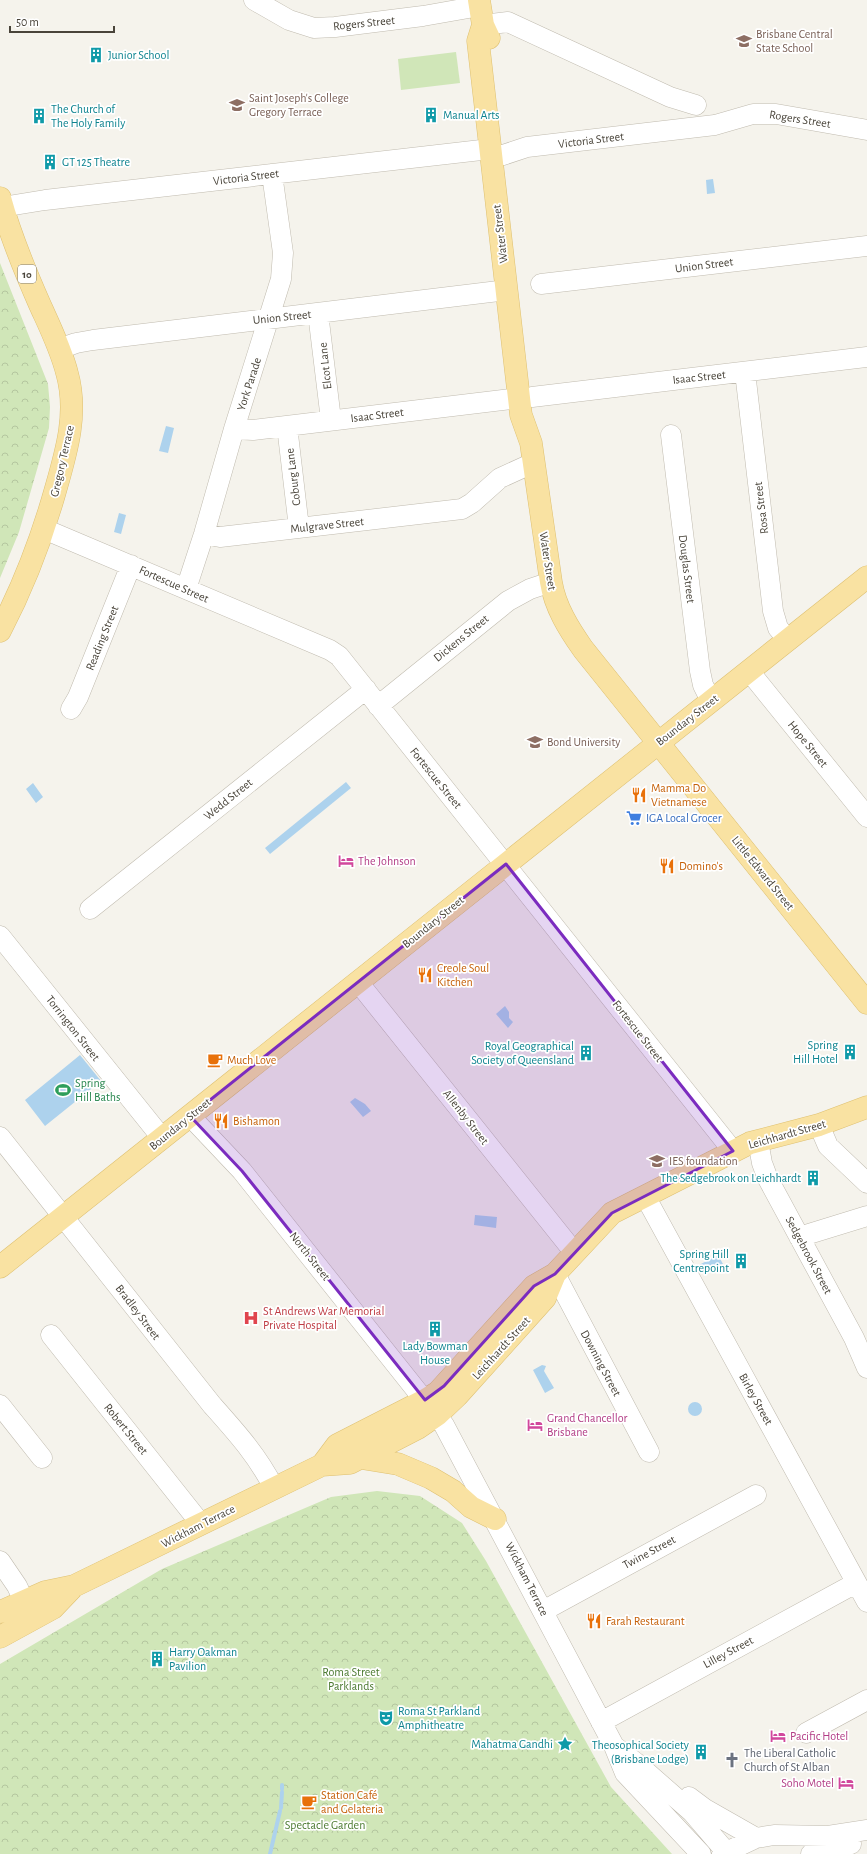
<svg xmlns="http://www.w3.org/2000/svg" width="867" height="1854" viewBox="0 0 867 1854" font-family="'Alegreya Sans',sans-serif">
<defs>
<pattern id="park-crowns" width="20" height="18" patternUnits="userSpaceOnUse"><rect width="20" height="18" fill="#d0e6b8"/><path d="M2 6a3 3 0 1 1 6 0M12 15a3 3 0 1 1 6 0" fill="none" stroke="#b4c69f"/></pattern>
</defs>
<rect width="100%" height="100%" fill="#f5f3ec"/>
<path fill="#d0e6b8" d="M456,52L460,83L401,90L398,59Z"/>
<path fill="url(#park-crowns)" d="M0,263L48,384L50,407L49,428L19,532L0,578Z
M377,1491L420,1496L462,1523L486,1561L611,1787L672,1854H0V1664L162,1569L331,1497Z"/>
<path fill="#add2ed" d="M713,179L715,193L707,194L706,180Z
M166,426L174,428L168,453L159,451Z
M119,513L126,515L121,534L114,532Z
M346,782L351,788L270,854L265,848Z
M33,783L43,797L36,803L26,789Z
M505,1006L509,1012V1018L513,1022L508,1028L496,1014Z
M80,1055L101,1081L45,1126L25,1100Z
M355,1098L365,1104L371,1111L363,1117L350,1102Z
M475,1215L497,1217L496,1228L474,1225Z
M718,1255L723,1264L704,1274L699,1265Z
M542,1365L546,1366L544,1371L554,1388L545,1393L533,1370Z
M688 1409a7 7 0 1 1 14 0a7 7 0 1 1-14 0Z"/>
<g fill="none" stroke-linecap="round" stroke-linejoin="round">
<path stroke="#add2ed" stroke-width="4" d="M282,1789V1785
M281,1808L282,1792
M270,1854L280,1811"/>
<defs>
<path id="minor" d="M254,0L289,20L314,28L335,27L423,16L480,6
M483,25L508,22L670,97L696,105
M503,155L527,147L715,125L753,114H776L867,130
M2,207L45,200L490,149
M541,284L867,246
M318,313L331,420
M59,349L76,343L93,340L507,290
M745,372L773,611L778,628L788,640
M532,397L867,357
M287,426L299,528
M234,429L253,430L519,398
M671,435L700,671L703,685L711,701
M44,529L330,650L339,656L733,1151
M204,534L220,537L462,509L472,503L500,478L533,463
M186,589L204,534L234,429L281,279L283,253L272,174
M749,671L867,817
M378,706L508,601L530,589L551,582
M71,709L78,697L131,565
M90,909L366,689
M0,936L162,1138
M358,982L574,1252
M190,1116L242,1171L444,1425L614,1746L625,1773L701,1854
M819,1125L828,1146L867,1183
M0,1137L212,1405C236,1432 257,1455 274,1488
M758,1141L762,1163L768,1179L854,1338L867,1368
M645,1196L867,1602
M799,1237L867,1216
M555,1274L649,1452
M51,1335L201,1524
M0,1405L42,1458
M0,1561L17,1586L24,1601
M543,1611L756,1495
M601,1722L856,1583
M806,1733L867,1700
M614,1746L635,1762L692,1812L728,1854
M689,1797L705,1809L756,1838
M722,1854L756,1838L774,1835L828,1836L867,1830
M811,1854L851,1844"/>
<path id="major" d="M479,0L483,25L489,38
M483,25L478,41L519,398L521,415L531,443L551,582C555,607 569,629 583,649L867,1003
M0,198C10,235 25,271 40,305C50,327 61,349 67,373C78,412 67,450 56,488C42,538 24,585 0,631
M0,1267L867,577
M361,1458L398,1464L431,1478L453,1491L471,1507L495,1519
M322,1465L337,1445L425,1400L438,1392L534,1286L555,1274L612,1213L750,1143L819,1125L867,1107
M0,1612L45,1592L74,1586L322,1465L350,1463L418,1428L437,1415L457,1396L545,1298L555,1274
M0,1637L53,1608L74,1586"/>
</defs>
<use href="#minor" stroke="#c0bbaf" stroke-width="21"/>
<use href="#major" stroke="#dec071" stroke-width="23"/>
<use href="#minor" stroke="#fff" stroke-width="20"/>
<use href="#major" stroke="#f9e2a2" stroke-width="22"/>
</g>
<path fill="#7b2cbf" fill-opacity="0.2" stroke="#7b2cbf" stroke-width="3" stroke-linejoin="round" d="M506,864L733,1151L612,1213L555,1274L534,1286L444,1386L425,1400L242,1171L190,1116Z"/>
<defs>
<symbol id="school-bare" viewBox="-9 -9 18 18"><path d="M0-5L7-2L0 1L-7-2ZM-4 1L0 2.5L4 1V4Q0 6-4 4Z" fill="#8d6e63" stroke="#fff" stroke-width="2.5" paint-order="stroke"/></symbol>
<symbol id="building-bare" viewBox="-9 -9 18 18"><path d="M-4-6H4V6H1V3H-1V6H-4ZM-2.5-4.3h1.7v1.8h-1.7ZM.8-4.3h1.7v1.8H.8ZM-2.5-1h1.7V.8h-1.7ZM.8-1h1.7V.8H.8Z" fill="#0f9aa8" stroke="#fff" stroke-width="2.5" paint-order="stroke"/></symbol>
<symbol id="university-bare" viewBox="-9 -9 18 18"><path d="M0-5L7-2L0 1L-7-2ZM-4 1L0 2.5L4 1V4Q0 6-4 4Z" fill="#8d6e63" stroke="#fff" stroke-width="2.5" paint-order="stroke"/></symbol>
<symbol id="restaurant-bare" viewBox="-9 -9 18 18"><path d="M-5-6h1v4h1v-4h1v4h1v-4h1v5L-1.5 .5V6h-2V.5L-5-1ZM5-6V6H3V1.5H1.5Q1.5-4 5-6Z" fill="#e8710a" stroke="#fff" stroke-width="2.5" paint-order="stroke"/></symbol>
<symbol id="supermarket-bare" viewBox="-9 -9 18 18"><path d="M-6-5.5h2.5l.6 2H6L4.5 2H-2.5L-4.4-4H-6ZM-1.5 3.2a1.3 1.3 0 1 0 .1 0ZM3 3.2a1.3 1.3 0 1 0 .1 0Z" fill="#3f7fe0" stroke="#fff" stroke-width="2.5" paint-order="stroke"/></symbol>
<symbol id="hotel-bare" viewBox="-9 -9 18 18"><path d="M-6-4.5h1.5V1H6V5H4.5V3h-9V5H-6ZM-4 0a1.8 1.8 0 1 1 3.6 0ZM.5 0V-2.5h3Q6-2.5 6 0Z" fill="#d1479c" stroke="#fff" stroke-width="2.5" paint-order="stroke"/></symbol>
<symbol id="cafe-bare" viewBox="-9 -9 18 18"><path d="M-5.5-4.5H6V0H3Q3 3.5 0 3.5H-2.5Q-5.5 3.5-5.5 0ZM3-3.2v2h1.7v-2ZM-6 4.5H4V6H-6Z" fill="#e8710a" stroke="#fff" stroke-width="2.5" paint-order="stroke"/></symbol>
<symbol id="stadium-bare" viewBox="-9 -9 18 18"><path d="M0-5a6.5 5 0 1 0 0 10a6.5 5 0 1 0 0-10ZM-3.5-1.8h7v3.6h-7Z" fill="#2e9e5b" stroke="#fff" stroke-width="2.5" paint-order="stroke"/></symbol>
<symbol id="hospital-bare" viewBox="-9 -9 18 18"><path d="M-5-5h3v3.5h4V-5h3V5h-3V1.5h-4V5h-3Z" fill="#e0444e" stroke="#fff" stroke-width="2.5" paint-order="stroke"/></symbol>
<symbol id="theatre-bare" viewBox="-9 -9 18 18"><path d="M-5-5.5Q0-4 5-5.5V0Q5 5 0 6Q-5 5-5 0ZM-3.3-2.5H-1v1.5H-3.3ZM1-2.5H3.3v1.5H1ZM-2.8 1Q0 5.5 2.8 1Z" fill="#0f9aa8" stroke="#fff" stroke-width="2.5" paint-order="stroke"/></symbol>
<symbol id="sight-bare" viewBox="-9 -9 18 18"><path d="M0-6L1.8-2.2L6-1.7L2.9 1.2L3.7 5.4L0 3.3L-3.7 5.4L-2.9 1.2L-6-1.7L-1.8-2.2Z" fill="#0f9aa8" stroke="#fff" stroke-width="2.5" paint-order="stroke"/></symbol>
<symbol id="church-bare" viewBox="-9 -9 18 18"><path d="M-1.2-6h2.4v3.5h3.3v2.4h-3.3V6h-2.4V-.1h-3.3v-2.4h3.3Z" fill="#6b7280" stroke="#fff" stroke-width="2.5" paint-order="stroke"/></symbol>
</defs>
<g fill-rule="evenodd">
<use href="#school-bare" x="733" y="30" width="22" height="22"/>
<use href="#building-bare" x="85" y="44" width="22" height="22"/>
<use href="#school-bare" x="226" y="94" width="22" height="22"/>
<use href="#building-bare" x="420" y="104" width="22" height="22"/>
<use href="#building-bare" x="28" y="105" width="22" height="22"/>
<use href="#building-bare" x="39" y="151" width="22" height="22"/>
<use href="#university-bare" x="524" y="731" width="22" height="22"/>
<use href="#restaurant-bare" x="628" y="784" width="22" height="22"/>
<use href="#supermarket-bare" x="623" y="807" width="22" height="22"/>
<use href="#hotel-bare" x="335" y="850" width="22" height="22"/>
<use href="#restaurant-bare" x="656" y="855" width="22" height="22"/>
<use href="#restaurant-bare" x="414" y="964" width="22" height="22"/>
<use href="#building-bare" x="839" y="1041" width="22" height="22"/>
<use href="#building-bare" x="575" y="1042" width="22" height="22"/>
<use href="#cafe-bare" x="204" y="1049" width="22" height="22"/>
<use href="#stadium-bare" x="52" y="1079" width="22" height="22"/>
<use href="#restaurant-bare" x="210" y="1110" width="22" height="22"/>
<use href="#school-bare" x="646" y="1150" width="22" height="22"/>
<use href="#building-bare" x="802" y="1167" width="22" height="22"/>
<use href="#building-bare" x="730" y="1250" width="22" height="22"/>
<use href="#hospital-bare" x="240" y="1307" width="22" height="22"/>
<use href="#building-bare" x="424" y="1318" width="22" height="22"/>
<use href="#hotel-bare" x="524" y="1414" width="22" height="22"/>
<use href="#restaurant-bare" x="583" y="1610" width="22" height="22"/>
<use href="#building-bare" x="146" y="1648" width="22" height="22"/>
<use href="#theatre-bare" x="375" y="1707" width="22" height="22"/>
<use href="#hotel-bare" x="767" y="1725" width="22" height="22"/>
<use href="#sight-bare" x="554" y="1733" width="22" height="22"/>
<use href="#building-bare" x="690" y="1741" width="22" height="22"/>
<use href="#church-bare" x="721" y="1749" width="22" height="22"/>
<use href="#hotel-bare" x="835" y="1772" width="22" height="22"/>
<use href="#cafe-bare" x="298" y="1791" width="22" height="22"/>
</g>
<g text-anchor="middle" dominant-baseline="central" stroke-width="3.5" stroke-linejoin="round" paint-order="stroke">
<rect fill="#fff" stroke="#807c75" stroke-width="1" x="18" y="265" width="18" height="18" rx="3"/>
<g font-size="11" font-weight="bold" fill="#49443a">
<text x="27" y="274">10</text>
</g>
<g font-size="12" fill="#49443a" stroke="#fff">
<text transform="translate(364 23) rotate(-6)">Rogers Street</text>
<text transform="translate(800 119) rotate(9)">Rogers Street</text>
<text transform="translate(591 140) rotate(-7)">Victoria Street</text>
<text transform="translate(246 177) rotate(-7)">Victoria Street</text>
<text transform="translate(500 234) rotate(-97)">Water Street</text>
<text transform="translate(704 265) rotate(-7)">Union Street</text>
<text transform="translate(282 317) rotate(-6)">Union Street</text>
<text transform="translate(325 366) rotate(-96)">Elcot Lane</text>
<text transform="translate(699 377) rotate(-6)">Isaac Street</text>
<text transform="translate(249 384) rotate(-72)">York Parade</text>
<text transform="translate(377 415) rotate(-7)">Isaac Street</text>
<text transform="translate(62 461) rotate(-77)">Gregory Terrace</text>
<text transform="translate(293 477) rotate(-97)">Coburg Lane</text>
<text transform="translate(761 508) rotate(-97)">Rosa Street</text>
<text transform="translate(327 525) rotate(-6)">Mulgrave Street</text>
<text transform="translate(548 561) rotate(81)">Water Street</text>
<text transform="translate(687 569) rotate(83)">Douglas Street</text>
<text transform="translate(174 584) rotate(24)">Fortescue Street</text>
<text transform="translate(102 638) rotate(-68)">Reading Street</text>
<text transform="translate(461 638) rotate(-39)">Dickens Street</text>
<text transform="translate(687 720) rotate(-38)">Boundary Street</text>
<text transform="translate(808 744) rotate(51)">Hope Street</text>
<text transform="translate(436 778) rotate(51)">Fortescue Street</text>
<text transform="translate(228 799) rotate(-39)">Wedd Street</text>
<text transform="translate(763 873) rotate(51)">Little Edward Street</text>
<text transform="translate(433 922) rotate(-39)">Boundary Street</text>
<text transform="translate(73 1028) rotate(52)">Torrington Street</text>
<text transform="translate(638 1031) rotate(52)">Fortescue Street</text>
<text transform="translate(466 1117) rotate(52)">Allenby Street</text>
<text transform="translate(180 1124) rotate(-39)">Boundary Street</text>
<text transform="translate(787 1134) rotate(-16)">Leichhardt Street</text>
<text transform="translate(809 1255) rotate(62)">Sedgebrook Street</text>
<text transform="translate(310 1256) rotate(52)">North Street</text>
<text transform="translate(138 1312) rotate(53)">Bradley Street</text>
<text transform="translate(501 1348) rotate(-48)">Leichhardt Street</text>
<text transform="translate(601 1363) rotate(62)">Downing Street</text>
<text transform="translate(756 1399) rotate(61)">Birley Street</text>
<text transform="translate(126 1429) rotate(51)">Robert Street</text>
<text transform="translate(198 1526) rotate(-27)">Wickham Terrace</text>
<text transform="translate(649 1552) rotate(-28)">Twine Street</text>
<text transform="translate(527 1579) rotate(63)">Wickham Terrace</text>
<text transform="translate(728 1652) rotate(-28)">Lilley Street</text>
</g>
<g font-size="12" fill="#785e54" stroke="#fff" text-anchor="start">
<text x="756" y="34">Brisbane Central<tspan x="756" dy="14">State School</tspan></text>
<text x="249" y="98">Saint Joseph's College<tspan x="249" dy="14">Gregory Terrace</tspan></text>
<text x="547" y="742">Bond University</text>
<text x="669" y="1161">IES foundation</text>
</g>
<g font-size="12" fill="#0d838f" stroke="#fff" text-anchor="start">
<text x="108" y="55">Junior School</text>
<text x="51" y="109">The Church of<tspan x="51" dy="14">The Holy Family</tspan></text>
<text x="443" y="115">Manual Arts</text>
<text x="62" y="162">GT 125 Theatre</text>
<text x="838" y="1045" text-anchor="end">Spring<tspan x="838" dy="14">Hill Hotel</tspan></text>
<text x="574" y="1046" text-anchor="end">Royal Geographical<tspan x="574" dy="14">Society of Queensland</tspan></text>
<text x="801" y="1178" text-anchor="end">The Sedgebrook on Leichhardt</text>
<text x="729" y="1254" text-anchor="end">Spring Hill<tspan x="729" dy="14">Centrepoint</tspan></text>
<text x="435" y="1346" text-anchor="middle">Lady Bowman<tspan x="435" dy="14">House</tspan></text>
<text x="169" y="1652">Harry Oakman<tspan x="169" dy="14">Pavilion</tspan></text>
<text x="398" y="1711">Roma St Parkland<tspan x="398" dy="14">Amphitheatre</tspan></text>
<text x="553" y="1744" text-anchor="end">Mahatma Gandhi</text>
<text x="689" y="1745" text-anchor="end">Theosophical Society<tspan x="689" dy="14">(Brisbane Lodge)</tspan></text>
</g>
<g font-size="12" fill="#c56008" stroke="#fff" text-anchor="start">
<text x="651" y="788">Mamma Do<tspan x="651" dy="14">Vietnamese</tspan></text>
<text x="679" y="866">Domino's</text>
<text x="437" y="968">Creole Soul<tspan x="437" dy="14">Kitchen</tspan></text>
<text x="227" y="1060">Much Love</text>
<text x="233" y="1121">Bishamon</text>
<text x="606" y="1621">Farah Restaurant</text>
<text x="321" y="1795">Station Café<tspan x="321" dy="14">and Gelateria</tspan></text>
</g>
<g font-size="12" fill="#366cbe" stroke="#fff" text-anchor="start">
<text x="646" y="818">IGA Local Grocer</text>
</g>
<g font-size="12" fill="#b23c85" stroke="#fff" text-anchor="start">
<text x="358" y="861">The Johnson</text>
<text x="547" y="1418">Grand Chancellor<tspan x="547" dy="14">Brisbane</tspan></text>
<text x="790" y="1736">Pacific Hotel</text>
<text x="834" y="1783" text-anchor="end">Soho Motel</text>
</g>
<g font-size="12" fill="#27864d" stroke="#fff" text-anchor="start">
<text x="75" y="1083">Spring<tspan x="75" dy="14">Hill Baths</tspan></text>
</g>
<g font-size="12" fill="#be3a42" stroke="#fff" text-anchor="start">
<text x="263" y="1311">St Andrews War Memorial<tspan x="263" dy="14">Private Hospital</tspan></text>
</g>
<g font-size="12" fill="#4a792f" stroke="#fff">
<text x="351" y="1672">Roma Street<tspan x="351" dy="14">Parklands</tspan></text>
<text x="325" y="1825">Spectacle Garden</text>
</g>
<g font-size="12" fill="#5b616d" stroke="#fff" text-anchor="start">
<text x="744" y="1753">The Liberal Catholic<tspan x="744" dy="14">Church of St Alban</tspan></text>
</g>
</g>
<path d="M10 26v6h104v-6" fill="none" stroke="#49443a" stroke-width="2"/>
<text x="16" y="26" font-size="12" fill="#49443a" stroke="#ffffff" stroke-width="3" paint-order="stroke">50 m</text>
</svg>
